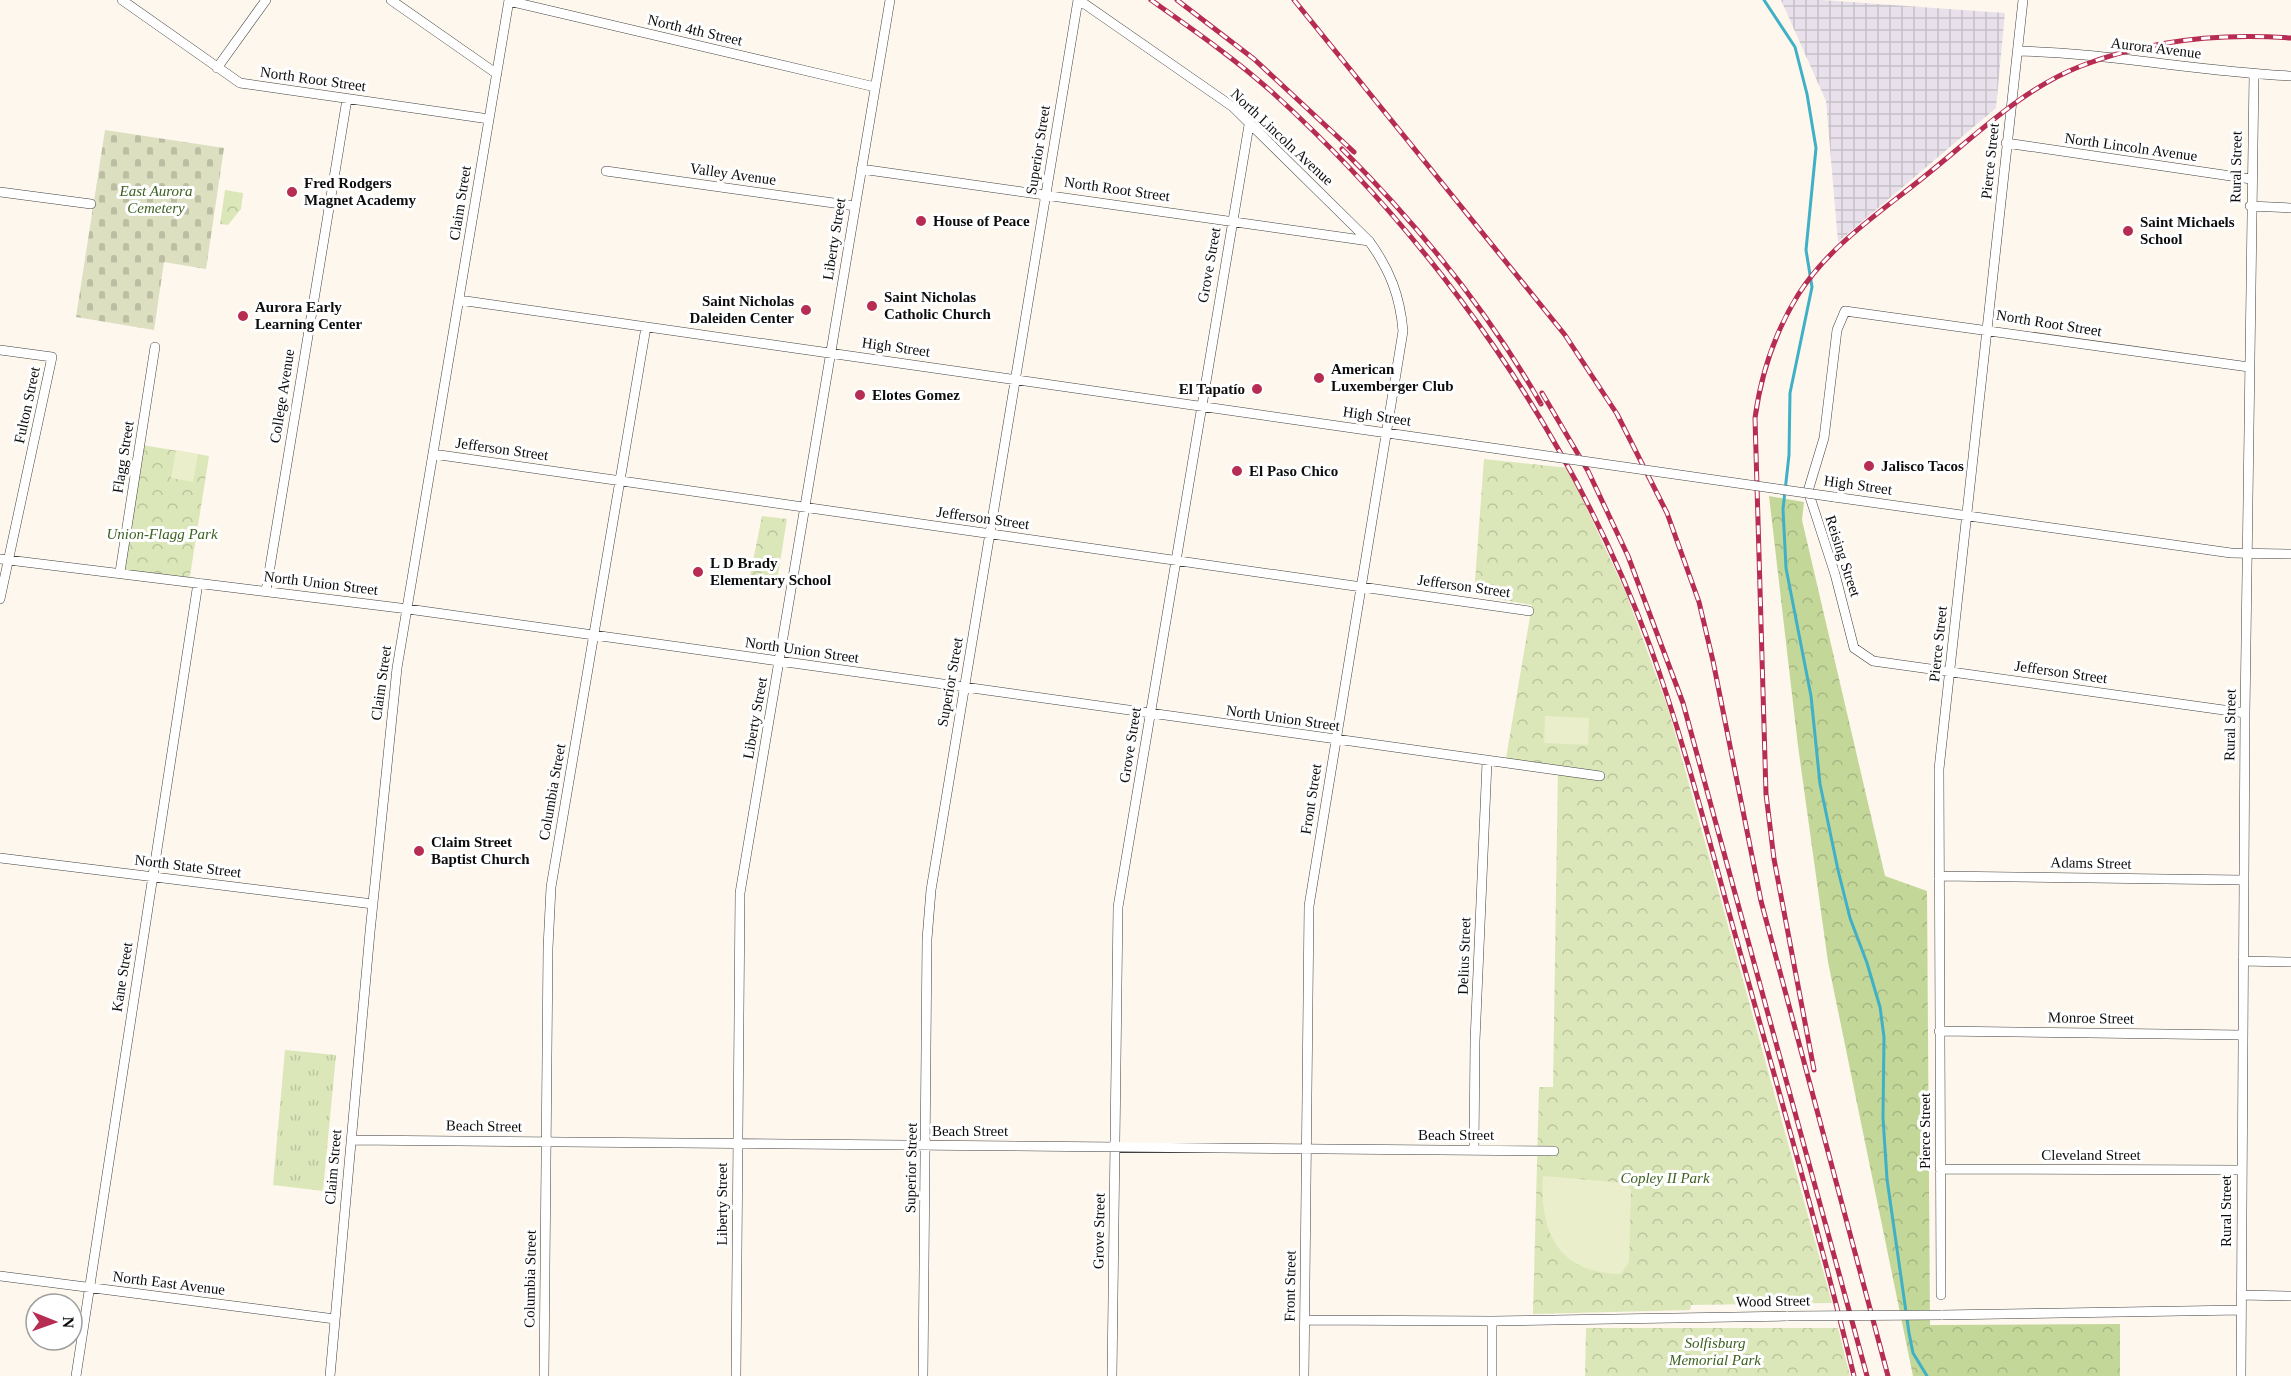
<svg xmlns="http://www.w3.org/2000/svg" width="2291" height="1376" viewBox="0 0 2291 1376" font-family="Georgia,serif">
<defs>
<pattern id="industrial-grid" width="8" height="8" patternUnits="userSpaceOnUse" patternTransform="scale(1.5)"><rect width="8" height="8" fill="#e8e1eb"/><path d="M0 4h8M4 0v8" fill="none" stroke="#c6c0c8"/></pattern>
<pattern id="grass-tufts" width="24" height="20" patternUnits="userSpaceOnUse" patternTransform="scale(1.5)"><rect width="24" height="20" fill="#dbe7b9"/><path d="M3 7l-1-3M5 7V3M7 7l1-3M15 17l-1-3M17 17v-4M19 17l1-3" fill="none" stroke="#bbc59e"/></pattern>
<pattern id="forest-crowns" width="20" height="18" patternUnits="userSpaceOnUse" patternTransform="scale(1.5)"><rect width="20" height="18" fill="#c3d799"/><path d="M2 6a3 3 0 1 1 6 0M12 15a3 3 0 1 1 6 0" fill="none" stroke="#a6b783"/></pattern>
<pattern id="cemetery-stones" width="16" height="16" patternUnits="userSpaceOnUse" patternTransform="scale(1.5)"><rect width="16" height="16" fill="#dcdfc0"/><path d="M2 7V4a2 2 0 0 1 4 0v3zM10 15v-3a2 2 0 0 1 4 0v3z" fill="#bcbea4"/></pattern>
<pattern id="park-crowns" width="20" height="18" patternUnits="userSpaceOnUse" patternTransform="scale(1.5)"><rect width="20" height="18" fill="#dbe7b9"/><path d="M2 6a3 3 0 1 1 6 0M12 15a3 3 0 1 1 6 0" fill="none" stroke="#bbc59e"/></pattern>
</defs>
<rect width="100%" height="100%" fill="#fef7ed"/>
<path fill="url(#industrial-grid)" d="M1781,0H1822L2005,13L1996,108L1838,242L1826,101Z"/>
<path fill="url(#grass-tufts)" d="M285,1050L336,1055L323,1191L273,1185Z"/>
<path fill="url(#forest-crowns)" d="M1769,496L1804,502L1802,520L1885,876L1927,891L1930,1325L2120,1324V1376H1913L1828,962L1798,746Z"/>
<path fill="url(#cemetery-stones)" d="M105,130L224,148L206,269L164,262L154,330L76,317Z"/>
<path fill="url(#park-crowns)" d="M225,190L243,193L241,209L228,225L220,224Z
M142,445L209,456L189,582L123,570Z
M1484,459L1568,468L1626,593L1668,708L1832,1303L1691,1305L1690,1310L1533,1314L1539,1087H1553L1558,767L1506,758L1532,605L1474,595Z
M762,516L787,519L776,587L762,579L750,576Z
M1586,1328H1838L1850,1376H1585Z"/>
<path fill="#eaeeca" d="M176,450L198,454L193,482L171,478Z
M1545,716L1589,718L1588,745L1544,743Z
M1543,1176L1626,1183L1631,1190L1629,1262L1621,1274C1558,1273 1539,1232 1543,1176Z"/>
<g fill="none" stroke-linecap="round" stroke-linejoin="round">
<path stroke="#3fb0c6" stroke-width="3" d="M1764,0L1795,47L1807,94L1816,148L1806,250L1812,287L1790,393L1789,455L1783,509L1786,568L1811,696L1820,784L1838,870L1850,918L1867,963L1880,1007L1884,1037L1883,1118L1887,1179L1909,1333L1913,1353L1927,1376"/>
<defs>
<path id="street" d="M122,0L240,83L489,119
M391,0L497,74
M1079,0L1233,107L1369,241C1390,270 1400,296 1403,331L1309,906L1304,1376
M509,1L875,87
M2018,51C2109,53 2200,72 2291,76
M217,68L266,0
M2006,143L2251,179
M861,169L1369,241
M606,171L855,206
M0,192L91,204
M2250,206L2291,208
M459,300L1464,444
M0,350L52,357L0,599
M433,454L1529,611
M1834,497L2231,553L2291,554
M0,559L408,609L1600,776
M120,572L155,347
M266,591L347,99
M2245,713L1873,661L1854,648L1835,574L1808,491L1824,438L1837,330L1845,311L2249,367
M0,858L373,904
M1939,876L2243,880
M2243,961L2291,962
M1939,1031L2242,1035
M351,1140L1554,1151
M1474,1150L1475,1041L1487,762
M1940,1169L2242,1170
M0,1276L335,1319
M1941,1295L1939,769L2023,0
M2241,1295L2291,1296
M1941,1315L2241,1310
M1305,1320L1492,1321L1788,1316
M76,1376L198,583
M330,1376L370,932L397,668L509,0
M544,1376L548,948L551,887L646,327
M736,1376L740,893L890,0
M923,1376L927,939L931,890L1078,0
M1112,1376L1118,907L1249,125
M1492,1376V1321
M2241,1376L2245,713L2254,74"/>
</defs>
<use href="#street" stroke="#404040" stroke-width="10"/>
<use href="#street" stroke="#fff" stroke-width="9"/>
<defs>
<path id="rail" d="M1151,0C1192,29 1234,58 1272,92C1438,243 1572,435 1650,646C1685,743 1710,845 1738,945C1778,1088 1819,1232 1854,1376
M1177,0L1254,59L1354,152
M1294,0L1565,335L1617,414L1667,513L1699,602L1713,661L1761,901L1888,1376
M1342,149C1418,225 1488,311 1541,404
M1542,393L1588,471L1628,556L1683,703L1867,1376
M1814,1070L1774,859L1766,794L1755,418C1761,374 1774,334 1798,295C1830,244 1884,210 1930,172C1977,134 2024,88 2081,66C2148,40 2220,33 2291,38"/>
</defs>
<use href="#rail" stroke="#b62c53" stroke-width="5"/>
<use href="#rail" stroke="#fff" stroke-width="3" stroke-dasharray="9" stroke-linecap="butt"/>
<defs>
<path id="street-bridge" d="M1464,444L1834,497
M1788,1316L1941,1315"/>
</defs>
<use href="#street-bridge" stroke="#404040" stroke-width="10" stroke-linecap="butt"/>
<use href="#street-bridge" stroke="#fff" stroke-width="9"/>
</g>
<g fill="#b62c53" stroke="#fff" stroke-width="2">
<circle cx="292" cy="192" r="6"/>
<circle cx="921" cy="221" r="6"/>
<circle cx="2128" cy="231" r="6"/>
<circle cx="872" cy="306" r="6"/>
<circle cx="806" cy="310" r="6"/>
<circle cx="243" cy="316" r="6"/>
<circle cx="1319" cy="378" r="6"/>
<circle cx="1257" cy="389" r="6"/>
<circle cx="860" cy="395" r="6"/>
<circle cx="1869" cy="466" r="6"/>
<circle cx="1237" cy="471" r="6"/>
<circle cx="698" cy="572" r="6"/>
<circle cx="419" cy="851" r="6"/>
</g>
<g text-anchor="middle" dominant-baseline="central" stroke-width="6" stroke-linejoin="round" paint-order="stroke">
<g font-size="15" fill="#0d0d0d" stroke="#fff">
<text transform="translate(695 30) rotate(13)">North 4th Street</text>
<text transform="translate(2156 48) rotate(7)">Aurora Avenue</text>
<text transform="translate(313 79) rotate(8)">North Root Street</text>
<text transform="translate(1282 137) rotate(43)">North Lincoln Avenue</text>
<text transform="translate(2131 147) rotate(8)">North Lincoln Avenue</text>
<text transform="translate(1038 150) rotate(-81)">Superior Street</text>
<text transform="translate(1990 161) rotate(-84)">Pierce Street</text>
<text transform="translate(2236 167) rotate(-89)">Rural Street</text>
<text transform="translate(733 174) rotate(8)">Valley Avenue</text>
<text transform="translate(1117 189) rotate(8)">North Root Street</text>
<text transform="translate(460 203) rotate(-81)">Claim Street</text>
<text transform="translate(834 239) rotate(-81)">Liberty Street</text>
<text transform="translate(1209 265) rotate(-80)">Grove Street</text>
<text transform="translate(2049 323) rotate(9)">North Root Street</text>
<text transform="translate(896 347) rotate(8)">High Street</text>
<text transform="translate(282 396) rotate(-81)">College Avenue</text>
<text transform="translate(27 405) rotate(-78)">Fulton Street</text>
<text transform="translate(1377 416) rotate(8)">High Street</text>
<text transform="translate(502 449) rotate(8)">Jefferson Street</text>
<text transform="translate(123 457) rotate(-81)">Flagg Street</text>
<text transform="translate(1858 485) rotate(8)">High Street</text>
<text transform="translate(983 518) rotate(8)">Jefferson Street</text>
<text transform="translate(1843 556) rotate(72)">Reising Street</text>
<text transform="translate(321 583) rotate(7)">North Union Street</text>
<text transform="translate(1464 586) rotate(8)">Jefferson Street</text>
<text transform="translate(1938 644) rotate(-84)">Pierce Street</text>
<text transform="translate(802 650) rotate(8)">North Union Street</text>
<text transform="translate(2061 672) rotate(8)">Jefferson Street</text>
<text transform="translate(950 682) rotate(-80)">Superior Street</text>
<text transform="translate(381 683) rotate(-82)">Claim Street</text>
<text transform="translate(755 718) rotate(-80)">Liberty Street</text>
<text transform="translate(1283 718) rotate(8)">North Union Street</text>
<text transform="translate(2230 725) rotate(-89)">Rural Street</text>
<text transform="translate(1130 745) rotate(-81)">Grove Street</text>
<text transform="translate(552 792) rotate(-80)">Columbia Street</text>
<text transform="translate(1311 799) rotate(-81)">Front Street</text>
<text transform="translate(2091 863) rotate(1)">Adams Street</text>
<text transform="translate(188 866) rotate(7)">North State Street</text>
<text transform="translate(1464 956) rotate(-88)">Delius Street</text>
<text transform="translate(122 977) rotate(-81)">Kane Street</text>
<text transform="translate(2091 1018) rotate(1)">Monroe Street</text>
<text transform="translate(484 1126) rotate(1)">Beach Street</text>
<text x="970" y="1131">Beach Street</text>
<text transform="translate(1925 1131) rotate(-90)">Pierce Street</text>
<text x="1456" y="1135">Beach Street</text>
<text x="2091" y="1155">Cleveland Street</text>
<text transform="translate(333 1167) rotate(-85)">Claim Street</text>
<text transform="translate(911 1168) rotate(-89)">Superior Street</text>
<text transform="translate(722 1204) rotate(-90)">Liberty Street</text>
<text transform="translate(2226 1211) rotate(-90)">Rural Street</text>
<text transform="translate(1099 1231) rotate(-89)">Grove Street</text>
<text transform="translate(530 1279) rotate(-89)">Columbia Street</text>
<text transform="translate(169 1283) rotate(7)">North East Avenue</text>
<text transform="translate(1290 1286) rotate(-89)">Front Street</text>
<text transform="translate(1773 1301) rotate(-1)">Wood Street</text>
</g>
<g font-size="15" font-weight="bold" fill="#0d0d0d" stroke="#fff" text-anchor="start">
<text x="304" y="183">Fred Rodgers<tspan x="304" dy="17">Magnet Academy</tspan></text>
<text x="933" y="221">House of Peace</text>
<text x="2140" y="222">Saint Michaels<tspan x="2140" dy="17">School</tspan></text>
<text x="884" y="297">Saint Nicholas<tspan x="884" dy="17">Catholic Church</tspan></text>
<text x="794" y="301" text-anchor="end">Saint Nicholas<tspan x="794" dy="17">Daleiden Center</tspan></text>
<text x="255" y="307">Aurora Early<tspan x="255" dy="17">Learning Center</tspan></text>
<text x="1331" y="369">American<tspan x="1331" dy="17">Luxemberger Club</tspan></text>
<text x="1245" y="389" text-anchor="end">El Tapatío</text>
<text x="872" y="395">Elotes Gomez</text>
<text x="1881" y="466">Jalisco Tacos</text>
<text x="1249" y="471">El Paso Chico</text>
<text x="710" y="563">L D Brady<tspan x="710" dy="17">Elementary School</tspan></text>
<text x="431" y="842">Claim Street<tspan x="431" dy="17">Baptist Church</tspan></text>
</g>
<g font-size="15" font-style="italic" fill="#3d6120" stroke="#fff">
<text x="156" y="191">East Aurora<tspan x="156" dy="17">Cemetery</tspan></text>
<text x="162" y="534">Union-Flagg Park</text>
<text x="1665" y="1178">Copley II Park</text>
<text x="1715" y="1343">Solfisburg<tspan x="1715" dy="17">Memorial Park</tspan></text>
</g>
</g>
<g transform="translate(54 1322) rotate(91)"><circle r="28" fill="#ffffff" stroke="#9e9e9e" stroke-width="1.5"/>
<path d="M0-4.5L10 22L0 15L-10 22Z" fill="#b62c53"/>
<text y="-9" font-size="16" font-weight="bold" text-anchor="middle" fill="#0d0d0d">N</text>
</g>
</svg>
